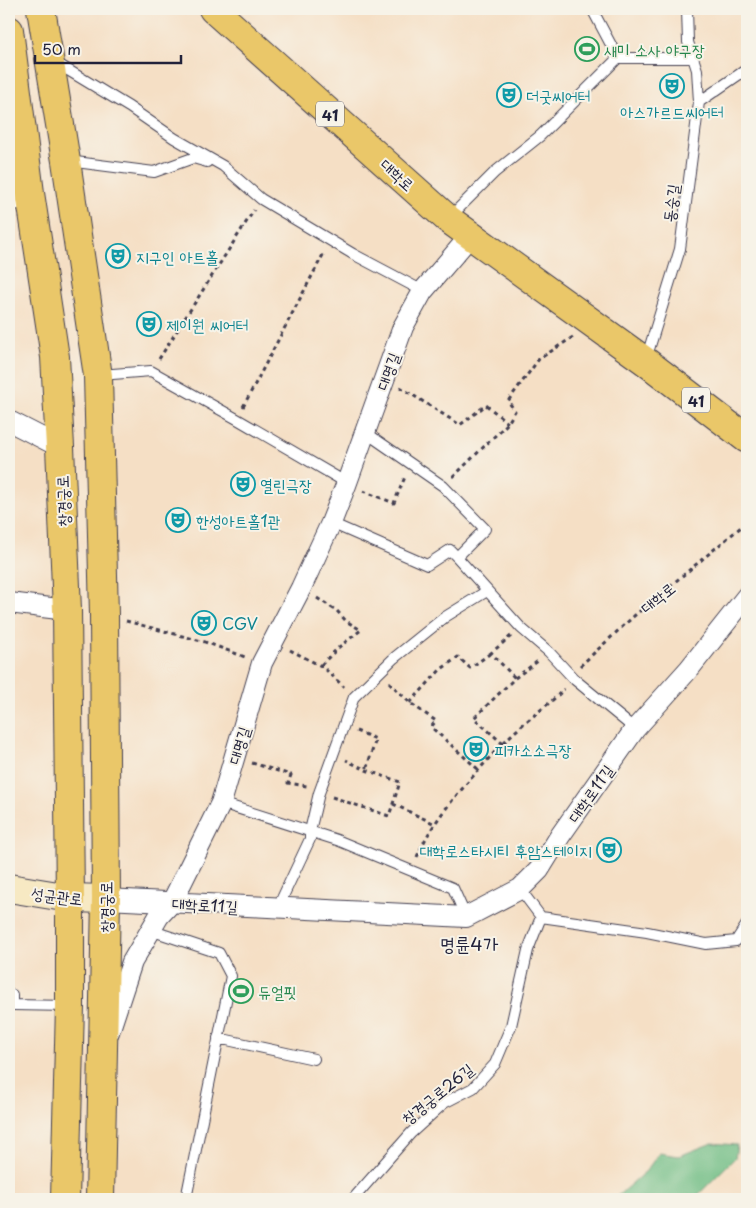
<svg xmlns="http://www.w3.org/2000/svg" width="756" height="1208" viewBox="0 0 756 1208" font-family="'Playpen Sans','Poor Story',sans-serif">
<rect width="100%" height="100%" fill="#f7f3e8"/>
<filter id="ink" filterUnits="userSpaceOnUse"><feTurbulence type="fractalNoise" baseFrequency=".02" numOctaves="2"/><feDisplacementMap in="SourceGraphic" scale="10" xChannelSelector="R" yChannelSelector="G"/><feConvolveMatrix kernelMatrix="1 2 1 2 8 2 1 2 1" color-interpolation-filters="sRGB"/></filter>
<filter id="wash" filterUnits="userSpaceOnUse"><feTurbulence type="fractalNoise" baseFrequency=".0096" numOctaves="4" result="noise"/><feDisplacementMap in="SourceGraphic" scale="20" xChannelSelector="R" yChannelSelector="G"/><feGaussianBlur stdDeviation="1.12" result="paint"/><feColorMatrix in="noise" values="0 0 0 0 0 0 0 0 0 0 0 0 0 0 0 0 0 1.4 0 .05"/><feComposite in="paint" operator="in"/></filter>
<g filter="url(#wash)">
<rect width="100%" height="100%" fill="#f5dfc5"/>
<path fill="#72be86" stroke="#4a7060" d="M712,1143L737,1145L735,1158L694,1199H614L646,1171L659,1153L679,1156Z"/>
</g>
<g filter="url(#ink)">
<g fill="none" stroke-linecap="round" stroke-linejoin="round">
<defs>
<path id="lane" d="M687,9L688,42L697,70L699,102
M618,58H693
M53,61L129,107L174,138L223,166L261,199L353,254L423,291
M68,161L154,172L193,158L207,162
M449,218L495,172L540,136L618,58L592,9
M646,359L680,249L699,102L747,69
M100,375L151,371L237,419L347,483
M365,432L443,486L485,529L457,557L521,628L549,652L574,679L635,729
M331,523L427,565L450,550L457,557
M221,803L337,840L453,888L466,917
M278,907L310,839V831L319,793L354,697L394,658L445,617L487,591
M541,917L647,932L706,944L736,941L747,924
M150,930L219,953L231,976L186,1199
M9,994L12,995V1005L70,1006
M218,1038L314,1059
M353,1199L411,1133L444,1103L473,1088L495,1064L511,1026L528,950L541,917L520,889"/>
<path id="street" d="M9,202L30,193
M9,421L60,447
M9,603L67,610
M106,899L466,917L520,889L539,870L560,836L635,729L689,669L747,596
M109,1032L132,962L159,916L172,902L221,803L262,663L301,588L331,523L346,485L403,327L423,291L471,235"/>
<path id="secondary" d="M9,888L70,898L106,899"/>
<path id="primary" d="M41,9L66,161L98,376L104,615L106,899L100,1199
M213,9L448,219L645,361L747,439
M9,30L30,193L55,357L60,447L67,610L70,898V1006L65,1199"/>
</defs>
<use href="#lane" stroke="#423e50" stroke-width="12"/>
<use href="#street" stroke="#423e50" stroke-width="22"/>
<use href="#secondary" stroke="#423e50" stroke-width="30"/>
<use href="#primary" stroke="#423e50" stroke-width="30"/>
<path stroke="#423e50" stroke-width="3" stroke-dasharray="4 4" stroke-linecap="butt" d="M159,359L254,210
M400,387L460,425L486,405L508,423
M243,407L324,253
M453,477L508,423L515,411L508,401L539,359L573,337
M363,491L394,503L405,477
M317,598L337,611L346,621L361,630L339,647L320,666
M126,621L205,642L245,657
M511,636L491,653L515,678
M290,650L323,667L344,687
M580,666L634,616L747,522
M389,682L410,703L436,721L431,727L479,770
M410,703L440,670L458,657L470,668L491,653
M356,731L376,739L366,770
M503,744L474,718L515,678L538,661
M252,763L291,775L288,783L307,786
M332,797L389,816L400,782L366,770L346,760
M393,804L435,824
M417,857C430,825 453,799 476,773C489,758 503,742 518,729C533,715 550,704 564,689"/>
<use href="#lane" stroke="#fff" stroke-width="10"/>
<use href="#street" stroke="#fff" stroke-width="20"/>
<use href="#secondary" stroke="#f7e9c3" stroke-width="28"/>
<use href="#primary" stroke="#eac769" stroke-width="28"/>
</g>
</g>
<defs>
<symbol id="stadium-ring" viewBox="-11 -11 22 22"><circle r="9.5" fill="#f7f3e8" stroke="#2e9e5b" stroke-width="1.5"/><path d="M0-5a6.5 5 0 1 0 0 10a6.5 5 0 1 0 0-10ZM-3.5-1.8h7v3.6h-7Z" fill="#2e9e5b"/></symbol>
<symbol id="theatre-ring" viewBox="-11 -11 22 22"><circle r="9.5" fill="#f7f3e8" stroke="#0f9aa8" stroke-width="1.5"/><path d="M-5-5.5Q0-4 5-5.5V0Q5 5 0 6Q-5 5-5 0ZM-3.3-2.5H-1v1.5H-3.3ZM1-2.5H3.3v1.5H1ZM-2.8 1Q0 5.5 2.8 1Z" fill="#0f9aa8"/></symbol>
</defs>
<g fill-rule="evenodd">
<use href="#stadium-ring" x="573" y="35" width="28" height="28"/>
<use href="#theatre-ring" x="658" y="72" width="28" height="28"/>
<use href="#theatre-ring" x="495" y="81" width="28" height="28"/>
<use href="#theatre-ring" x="104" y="242" width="28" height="28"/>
<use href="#theatre-ring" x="135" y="310" width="28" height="28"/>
<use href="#theatre-ring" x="229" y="470" width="28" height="28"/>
<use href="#theatre-ring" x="164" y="506" width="28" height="28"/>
<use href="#theatre-ring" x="190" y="609" width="28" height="28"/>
<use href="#theatre-ring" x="462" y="735" width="28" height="28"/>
<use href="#theatre-ring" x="595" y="836" width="28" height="28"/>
<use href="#stadium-ring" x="227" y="977" width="28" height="28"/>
</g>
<g text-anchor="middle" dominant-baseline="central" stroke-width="4" stroke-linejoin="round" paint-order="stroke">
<g fill="#f7f3e8" stroke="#62616f" stroke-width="1">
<rect x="316" y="101.5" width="28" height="25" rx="4"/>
<rect x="682" y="387.5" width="28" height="25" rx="4"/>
</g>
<g font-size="15" font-weight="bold" fill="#22223b">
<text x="330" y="114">41</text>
<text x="696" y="400">41</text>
</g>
<g font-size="16" fill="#27864d" stroke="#f7f3e8" text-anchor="start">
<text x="604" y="49">새미 소사 야구장</text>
<text x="258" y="991">듀얼핏</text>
</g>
<g font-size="16" fill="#0d838f" stroke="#f7f3e8" text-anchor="start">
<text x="526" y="95">더굿씨어터</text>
<text x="672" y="111" text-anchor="middle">아스가르드씨어터</text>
<text x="136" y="256">지구인 아트홀</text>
<text x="166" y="324">제이원 씨어터</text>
<text x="260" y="484">열린극장</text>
<text x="196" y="520">한성아트홀1관</text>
<text x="222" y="623">CGV</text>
<text x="494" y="749">피카소소극장</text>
<text x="592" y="850" text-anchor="end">대학로스타시티 후암스테이지</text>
</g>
<g font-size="16" fill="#22223b" stroke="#f7f3e8">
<text transform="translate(398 174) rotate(42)">대학로</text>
<text transform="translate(670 203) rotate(-83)">동숭길</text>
<text transform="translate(387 371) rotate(-70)">대명길</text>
<text transform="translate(62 501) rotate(-92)">창경궁로</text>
<text transform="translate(657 597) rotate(-39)">대학로</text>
<text transform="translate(238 745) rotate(-73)">대명길</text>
<text transform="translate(590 793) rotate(-55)">대학로11길</text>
<text transform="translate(57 895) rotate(7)">성균관로</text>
<text transform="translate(205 904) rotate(3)">대학로11길</text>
<text transform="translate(105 907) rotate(-90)">창경궁로</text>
<text transform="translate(437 1093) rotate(-39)">창경궁로26길</text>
</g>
<g font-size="19" fill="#22223b" stroke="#f7f3e8">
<text x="469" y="943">명륜4가</text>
</g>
</g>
<rect width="756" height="1208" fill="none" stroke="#f7f3e8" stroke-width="30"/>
<path d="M35 55v8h146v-8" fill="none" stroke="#22223b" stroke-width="2.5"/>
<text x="42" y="55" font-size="15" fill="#22223b" stroke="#f7f3e8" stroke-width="4" paint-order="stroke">50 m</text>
</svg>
